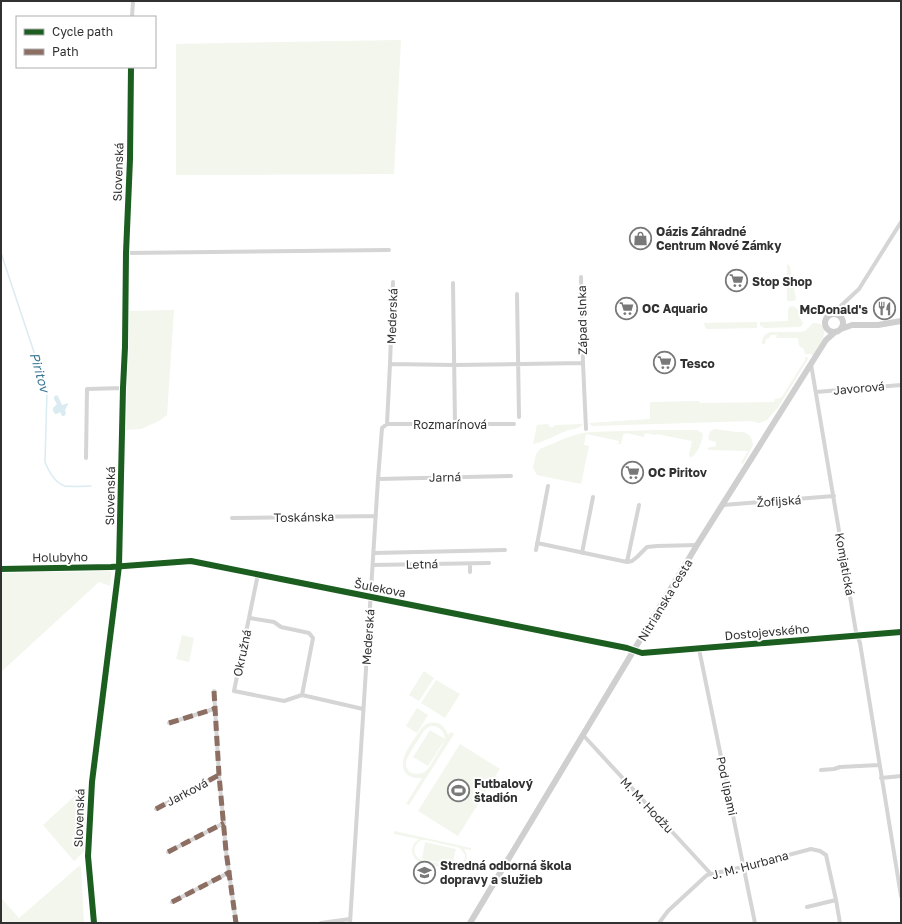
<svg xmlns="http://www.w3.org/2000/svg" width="902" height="924" viewBox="0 0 902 924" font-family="'Golos Text',sans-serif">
<rect width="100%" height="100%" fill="#fff"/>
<path fill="#f2f6ed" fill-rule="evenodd" d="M401,40L394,174L176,175V44Z
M787,264L790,266L796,299L794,301H787Z
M792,306C800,308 797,312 800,318C801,320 803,321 803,323L802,326L799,327L764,328L760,325V322L788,321V310L789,307Z
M174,310L167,415L159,421L141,429L124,430L127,311Z
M757,322V328L707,329L705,327L704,323Z
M813,323C835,322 819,347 814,356L811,354H805C804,350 804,348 800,347V346H799L798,338H776L777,335H771L769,338L766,339L765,344H762C762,337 764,334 771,332H800L805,331Z
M805,357H807L808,359L779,406L767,420L759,423L751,421L592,426L589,423L650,419V402L699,401L700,403L774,402L775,399L780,398L783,395L805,360Z
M548,424L550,427H553L555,425L583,424C579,429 572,429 566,431C554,436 544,442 533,444L537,425Z
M715,429L736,432H744L750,436L752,440L753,445L743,464L741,463L748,451L709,450L707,448L716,446V442L709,440C708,435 709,431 715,429Z
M658,430H697L702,433L703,435C701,444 699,451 692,457H690L689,455L692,441L657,434L656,435L645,433L644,437L626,433L623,435L621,444H618L619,441L586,434L584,445L589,446L581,484L537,475L533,468L536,454L540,449L566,438L578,434L591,432Z
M106,569L111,572L110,586L99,582L1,672V571Z
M182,635L194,638L189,662L176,659Z
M424,671L434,678L419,701L409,695Z
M436,680L460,694L445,718L421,703Z
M417,708L428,715L417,733L406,726Z
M429,723C439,721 445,726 448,735L451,732L454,734L409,805L406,804L422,778C416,778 409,778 405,772C397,759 414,740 421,729L425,725ZM431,726C439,726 444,730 445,739L430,730L413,757L428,766L444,741L443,744L428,769C419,778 404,774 406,762C408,754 419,739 424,731L427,728Z
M460,744L500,769L458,836L418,811Z
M82,791L86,794L84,852L74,861L43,825L79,792Z
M394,831L471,848V850L464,849C466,853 468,856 466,861C464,865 461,868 456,869C450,870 425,864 418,861C409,854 411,845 419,839L394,834ZM421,840H426L460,848L465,855C465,862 462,866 455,867L419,859C412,853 413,845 421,840Z
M425,842L456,849L452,865L422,859Z
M79,866L81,867L84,923H1V898L19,918Z"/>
<path fill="#dbebf2" d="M56,395L58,396L62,405L68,403V404L65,410L66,414L64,416H62L60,412L57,414H55L53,411V408L57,404L54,399V397Z"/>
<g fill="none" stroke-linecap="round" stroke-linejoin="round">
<path stroke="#dbebf2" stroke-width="1.5" d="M1,253L47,391L45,462C49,472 55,483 65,486C71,487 85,486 91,486"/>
<path stroke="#d5d5d5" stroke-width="4" d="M132,17L133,1
M126,253L389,250
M581,277L583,363L586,429
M453,283L455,424
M517,294L519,417
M830,316L859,289L901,222
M840,317V307
M390,364L454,365L583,363
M811,364L856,632L860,643L901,896
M816,392L901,385
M387,424H514
M86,458L87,389L123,388
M378,479L511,476
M723,505L834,496
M232,518L376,516
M537,543L627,562L632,561L637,557L647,547L657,546L697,545
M536,550L548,486
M374,553L505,550
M582,553L593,497
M627,562L639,505
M470,564V572
M373,565L489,563
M1,569L111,567L191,561L627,648L642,653L901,632
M258,574L234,691L284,701L302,695L363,709
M250,618L274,622L281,627L309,633L313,638L302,695
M699,649L755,923
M214,691L219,775L226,851L236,923
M169,723L214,709
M583,735L711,874
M821,770L834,769L840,767L879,765
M881,778L901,776
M156,809L219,775
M168,852L224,823
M172,902L230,872
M807,907L836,900
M94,923L88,856L92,782L119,566L123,388L125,347L126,253L130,159L131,67
M321,923L350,919
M350,923L378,479L382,428L387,424L390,364L393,282
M659,923L668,911L707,875L743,867L811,849L820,851L826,855L836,900L840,923"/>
<path stroke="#cfcfcf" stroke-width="6" d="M825 323a9 9 0 1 1 18 0a9 9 0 1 1-18 0Z
M841,329L852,325H878L901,321
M470,923L697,545L826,340L835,332"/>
<path stroke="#8d6e63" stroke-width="5" stroke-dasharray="10 5" stroke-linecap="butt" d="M214,691L219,775L226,851L236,923
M169,723L214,709
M156,809L219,775
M168,852L224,823
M172,902L230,872"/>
<defs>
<path id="cycleway" d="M1,569L111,567L191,561L627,648L642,653L901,632
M94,923L88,856L92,782L119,566L123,388L125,347L126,253L130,159L131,67"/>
</defs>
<use href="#cycleway" stroke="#fff" stroke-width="8"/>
<use href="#cycleway" stroke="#1b5e20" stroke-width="6"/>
</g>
<defs>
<symbol id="shop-ring" viewBox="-11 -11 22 22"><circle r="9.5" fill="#fff" stroke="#797979" stroke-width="1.5"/><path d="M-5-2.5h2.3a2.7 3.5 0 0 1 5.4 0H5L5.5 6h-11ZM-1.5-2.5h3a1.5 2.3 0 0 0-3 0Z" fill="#797979"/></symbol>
<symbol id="supermarket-ring" viewBox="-11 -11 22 22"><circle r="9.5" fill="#fff" stroke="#797979" stroke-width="1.5"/><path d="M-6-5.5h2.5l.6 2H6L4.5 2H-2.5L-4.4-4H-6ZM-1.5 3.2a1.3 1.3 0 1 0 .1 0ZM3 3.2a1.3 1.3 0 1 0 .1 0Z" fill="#797979"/></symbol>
<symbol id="restaurant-ring" viewBox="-11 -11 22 22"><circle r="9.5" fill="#fff" stroke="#797979" stroke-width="1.5"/><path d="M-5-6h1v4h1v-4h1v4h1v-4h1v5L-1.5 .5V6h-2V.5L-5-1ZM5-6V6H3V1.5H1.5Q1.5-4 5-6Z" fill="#797979"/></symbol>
<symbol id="stadium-ring" viewBox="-11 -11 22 22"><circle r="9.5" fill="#fff" stroke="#797979" stroke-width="1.5"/><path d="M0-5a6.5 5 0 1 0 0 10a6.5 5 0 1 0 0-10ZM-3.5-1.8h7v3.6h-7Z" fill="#797979"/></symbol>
<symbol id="school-ring" viewBox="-11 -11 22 22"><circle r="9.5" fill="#fff" stroke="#797979" stroke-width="1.5"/><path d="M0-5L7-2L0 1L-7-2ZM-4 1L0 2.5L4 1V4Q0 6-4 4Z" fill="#797979"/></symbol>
</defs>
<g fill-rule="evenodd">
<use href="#shop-ring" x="628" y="226" width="25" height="25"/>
<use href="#supermarket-ring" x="724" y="268" width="25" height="25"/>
<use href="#supermarket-ring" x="614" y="296" width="25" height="25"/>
<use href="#restaurant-ring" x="872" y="296" width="25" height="25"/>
<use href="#supermarket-ring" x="652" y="350" width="25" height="25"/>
<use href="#supermarket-ring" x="620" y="460" width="25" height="25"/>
<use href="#stadium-ring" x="446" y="778" width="25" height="25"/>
<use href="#school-ring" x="412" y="860" width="25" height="25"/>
</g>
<g text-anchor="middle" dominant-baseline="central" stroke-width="4" stroke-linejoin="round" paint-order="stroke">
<g font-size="12" fill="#313131" stroke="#fff">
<text transform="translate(118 172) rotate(-88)">Slovenská</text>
<text transform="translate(392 316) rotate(-88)">Mederská</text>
<text transform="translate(582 320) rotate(-91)">Západ slnka</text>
<text transform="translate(859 388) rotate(-5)">Javorová</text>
<text x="450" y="424">Rozmarínová</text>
<text transform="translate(445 477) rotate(-1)">Jarná</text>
<text transform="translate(110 496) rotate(-89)">Slovenská</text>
<text transform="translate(779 501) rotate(-4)">Žofijská</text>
<text transform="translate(304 517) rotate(-1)">Toskánska</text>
<text transform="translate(60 557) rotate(-1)">Holubyho</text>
<text transform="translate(422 564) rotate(-1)">Letná</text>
<text transform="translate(845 564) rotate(80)">Komjatická</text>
<text transform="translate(380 588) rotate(11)">Šulekova</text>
<text transform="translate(665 600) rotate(-59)">Nitrianska cesta</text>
<text transform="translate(767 632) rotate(-5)">Dostojevského</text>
<text transform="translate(368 637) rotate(-86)">Mederská</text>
<text transform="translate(242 653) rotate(-78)">Okružná</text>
<text transform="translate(727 786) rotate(78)">Pod lipami</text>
<text transform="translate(187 792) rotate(-28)">Jarková</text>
<text transform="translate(647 805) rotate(47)">M. M. Hodžu</text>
<text transform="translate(79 818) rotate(-88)">Slovenská</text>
<text transform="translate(750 865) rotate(-15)">J. M. Hurbana</text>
</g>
<g font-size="12" font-weight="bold" fill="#313131" stroke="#fff" text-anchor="start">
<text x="656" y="231">Oázis Záhradné<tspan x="656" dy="14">Centrum Nové Zámky</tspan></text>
<text x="752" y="281">Stop Shop</text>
<text x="642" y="308">OC Aquario</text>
<text x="868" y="309" text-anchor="end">McDonald's</text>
<text x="680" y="363">Tesco</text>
<text x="648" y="472">OC Piritov</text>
<text x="474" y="783">Futbalový<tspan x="474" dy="14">štadión</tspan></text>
<text x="440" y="865">Stredná odborná škola<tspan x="440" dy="14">dopravy a služieb</tspan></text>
</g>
<g font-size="13" font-style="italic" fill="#3d7995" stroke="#fff">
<text transform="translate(40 372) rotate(74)">Piritov</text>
</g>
</g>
<rect width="902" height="924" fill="none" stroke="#313131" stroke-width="4"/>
<rect x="16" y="16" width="140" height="52" fill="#ffffff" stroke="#adadad"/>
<rect x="24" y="29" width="20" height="6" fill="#1b5e20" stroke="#adadad"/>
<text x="52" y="36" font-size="12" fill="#313131">Cycle path</text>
<rect x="24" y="49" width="20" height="6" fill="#8d6e63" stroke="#adadad"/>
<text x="52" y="56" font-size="12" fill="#313131">Path</text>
</svg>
